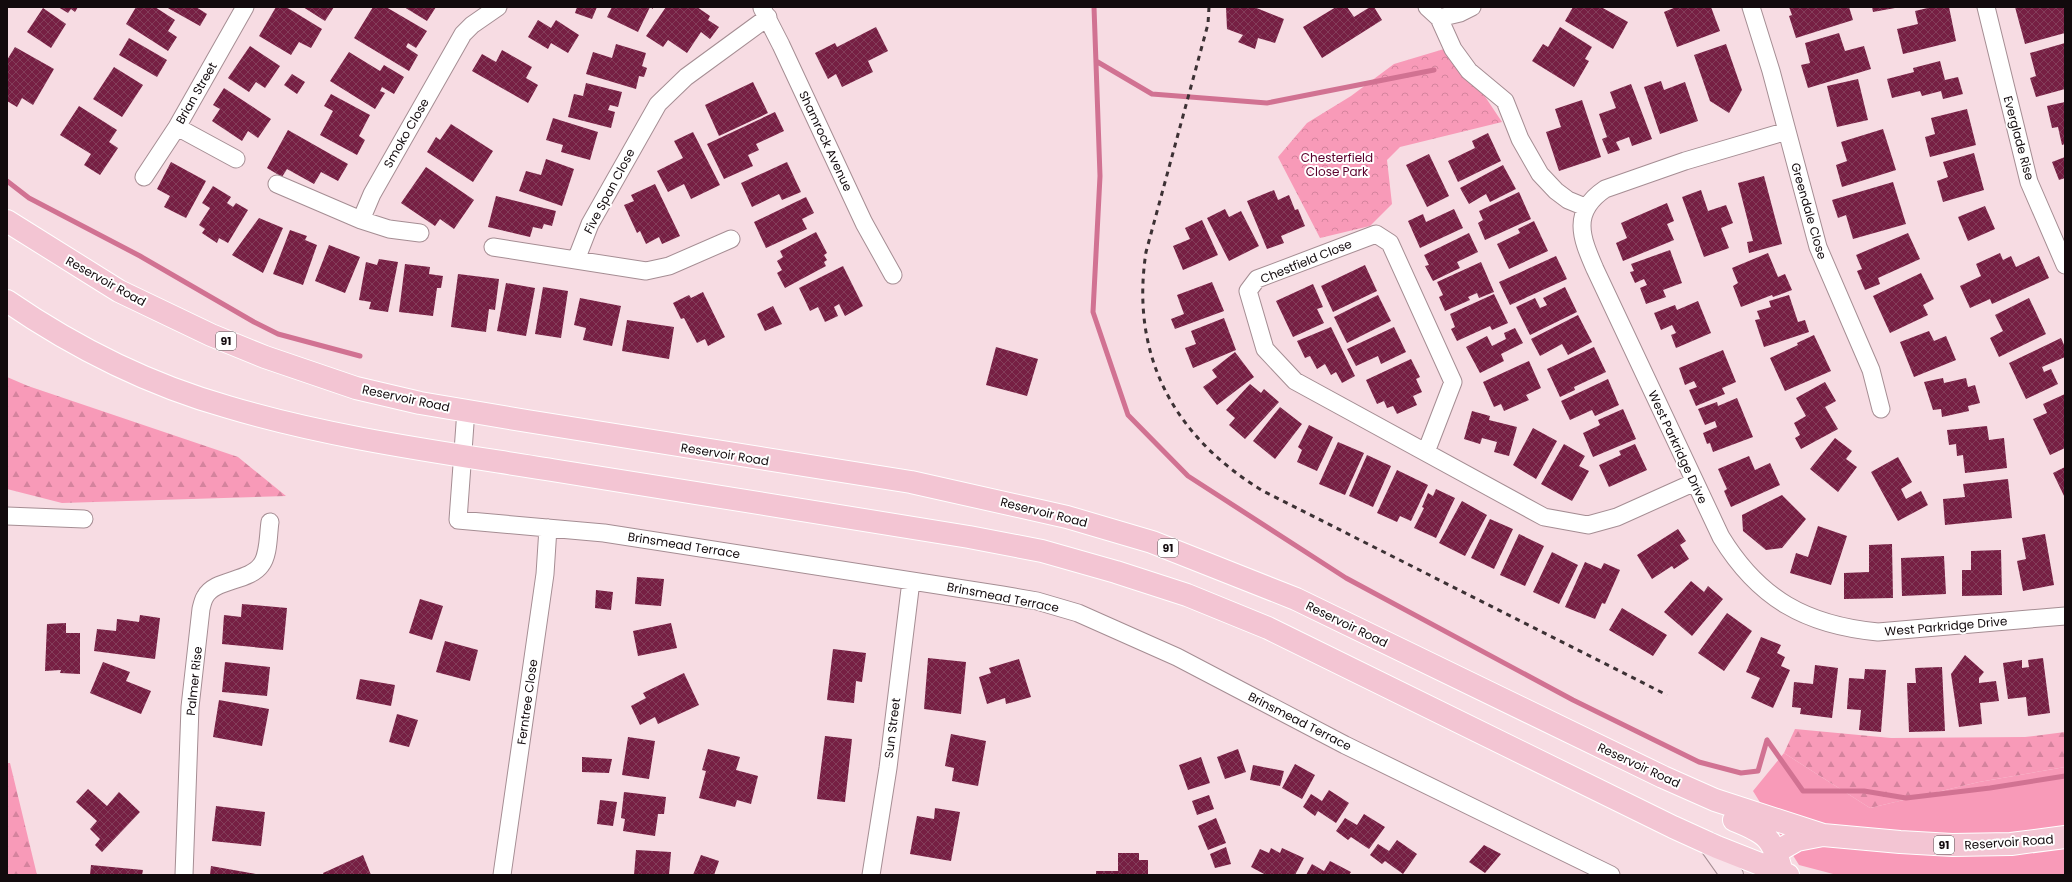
<svg xmlns="http://www.w3.org/2000/svg" width="2072" height="882" viewBox="0 0 2072 882" font-family="Poppins,sans-serif">
<defs>
<pattern id="forest-firs" width="22" height="20" patternUnits="userSpaceOnUse"><rect width="22" height="20" fill="#f89ab8"/><path d="M5 1l3.5 6h-7zM16 11l3.5 6h-7z" fill="#d4839d"/></pattern>
<pattern id="park-crowns" width="20" height="18" patternUnits="userSpaceOnUse"><rect width="20" height="18" fill="#f89ab8"/><path d="M2 6a3 3 0 1 1 6 0M12 15a3 3 0 1 1 6 0" fill="none" stroke="#d4839d"/></pattern>
<pattern id="building-cross-hatch" width="8" height="8" patternUnits="userSpaceOnUse"><rect width="8" height="8" fill="#761f43"/><path d="M0 0l8 8M0 8l8-8" fill="none" stroke="#833d5a"/></pattern>
</defs>
<rect width="100%" height="100%" fill="#f7dce3"/>
<path fill="#f89ab8" d="M1784,753L1870,808L1979,782L2065,767V875H1837L1799,865L1753,791Z"/>
<path fill="url(#forest-firs)" d="M7,377L28,386L238,457L286,496L62,503L7,489Z
M1795,729L1891,738L2025,737L2065,732V767L1979,782L1870,808L1784,753Z
M7,763H10L37,875H7Z"/>
<path fill="url(#park-crowns)" d="M1444,49L1476,83L1502,122L1400,147L1387,160L1392,204L1370,226L1320,238L1278,157L1307,123L1351,96L1394,64Z"/>
<g fill="none" stroke-linecap="round" stroke-linejoin="round">
<path stroke="#d17292" stroke-width="5" d="M1094,7L1100,176L1093,312L1128,415L1188,476L1346,578L1573,700L1699,762L1741,773L1758,771L1767,740
M1096,61L1152,94L1267,103L1434,70
M7,181L29,198L140,256L254,322L278,334L360,356
M1767,740L1803,791H1864L1906,798L1990,788L2065,776"/>
</g>
<path fill="url(#building-cross-hatch)" d="M58,7H78L75,12L71,9L68,13Z
M136,7H155L175,20L168,31L177,37L168,51L126,24Z
M166,7H196L207,14L200,26Z
M276,7H286L322,29L311,48L299,42L291,55L259,36Z
M303,7H334L325,21Z
M373,7H386L427,31L416,48L408,43L406,47L418,55L409,71L354,38Z
M404,7H436L427,21Z
M577,7H597L592,19L575,13Z
M612,7H653V9L650,7L638,32L607,17Z
M666,7H697L710,16L708,20L719,27L710,39L701,32L687,53L668,40L663,47L646,36Z
M1226,7H1254L1284,19L1275,43L1258,38L1255,49L1238,42L1243,35L1227,29Z
M1336,7H1347L1354,17L1370,7H1374L1382,20L1322,58L1303,27Z
M1573,7H1601L1628,22L1613,49L1565,21Z
M1676,7H1711L1720,31L1677,47L1664,12Z
M1789,7H1843V8L1849,7L1853,20L1796,38L1789,16L1792,15Z
M1872,7H1894L1895,8L1873,12Z
M1932,7H1949L1956,41L1903,54L1897,29L1918,24L1915,11Z
M2015,7H2065V33L2025,44Z
M43,8L66,24L51,48L27,32Z
M538,20L551,28L556,20L579,35L568,53L551,43L548,49L528,37Z
M876,27L888,51L868,61L873,72L842,87L836,74L828,79L815,53L835,43L837,47Z
M1560,27L1592,47L1585,59L1589,61L1574,87L1532,61L1543,44L1548,47Z
M1839,33L1845,51L1864,46L1871,69L1808,88L1801,65L1810,63L1805,43Z
M129,38L167,60L157,77L119,55Z
M2065,43V89L2036,97L2030,78L2036,76L2030,53Z
M616,44L646,53L642,66L647,68L644,77L639,76L636,89L586,74L593,52L612,58Z
M1726,44L1742,90L1729,113L1710,101L1694,55Z
M250,46L280,66L265,88L256,82L249,92L228,78Z
M15,47L54,69L33,105L22,98L17,107L7,101V60Z
M502,50L532,67L526,78L538,85L528,103L472,71L482,54L496,62Z
M349,52L380,71L384,65L404,77L394,94L382,87L380,91L385,93L375,109L330,81Z
M1940,61L1945,80L1958,77L1963,94L1943,99L1941,91L1922,96L1920,91L1892,98L1887,79L1914,72L1913,68Z
M114,67L143,85L122,117L93,99Z
M292,74L305,82L297,94L284,85Z
M1858,79L1868,120L1837,127L1827,86Z
M1661,81L1664,90L1685,82L1698,121L1660,134L1644,87Z
M753,82L768,113L719,136L705,105Z
M586,83L622,92L618,107L610,105L608,110L615,112L611,128L568,117L574,94L583,96Z
M1631,84L1652,139L1632,146L1629,137L1616,142L1620,150L1608,154L1602,139L1607,137L1599,114L1616,108L1610,92Z
M224,88L271,119L258,138L248,131L242,141L212,121L220,109L213,105Z
M331,94L370,115L359,136L365,140L357,155L320,135L333,111L324,106Z
M1582,100L1601,157L1559,171L1546,132L1561,127L1555,109Z
M2065,102V144L2062,145L2058,127L2052,128L2047,106Z
M79,106L117,130L109,142L118,148L100,175L84,165L91,154L60,135Z
M1967,109L1976,145L1930,157L1925,137L1935,134L1931,118Z
M775,112L784,131L756,144L759,150L748,155L753,166L724,179L707,144Z
M553,118L598,132L590,160L561,152L563,145L546,140Z
M451,124L493,151L473,182L427,152L436,137L440,140Z
M1883,129L1896,170L1842,187L1836,165L1847,161L1841,142Z
M288,130L348,164L338,181L321,172L314,184L287,169L282,177L267,168Z
M693,132L720,185L691,199L684,184L668,192L657,171L683,158L674,141Z
M1488,133L1501,161L1458,182L1448,161L1475,148L1472,141Z
M1974,153L1984,190L1943,202L1937,181L1948,177L1943,162Z
M1429,154L1449,196L1427,207L1406,165Z
M2065,157V178L2059,180L2052,162Z
M546,159L574,169L562,206L519,191L526,171L541,175Z
M171,162L206,181L186,218L164,207L170,196L157,189Z
M787,162L801,192L782,200L779,194L752,207L741,183Z
M1503,165L1516,189L1490,202L1486,194L1469,204L1460,188Z
M426,167L474,200L454,229L440,219L435,226L401,203Z
M1764,176L1782,244L1749,253L1747,242L1753,241L1738,183Z
M1893,182L1906,224L1853,239L1846,215L1838,218L1832,200Z
M655,184L680,236L662,244L659,237L646,244L640,231L637,233L624,205L634,201L631,195Z
M213,186L231,197L227,203L233,207L236,203L248,210L228,243L219,238L217,243L202,233L205,229L199,225L210,208L202,203Z
M1274,190L1278,200L1289,195L1295,210L1298,209L1305,226L1281,236L1284,243L1267,249L1247,201Z
M1701,190L1708,211L1726,205L1733,223L1721,228L1729,248L1704,257L1682,197Z
M1519,192L1531,219L1485,240L1478,223L1483,220L1479,211Z
M496,196L556,211L552,226L544,224L542,229L533,227L530,237L488,227Z
M806,197L814,213L802,219L807,229L766,248L754,222Z
M1667,203L1674,221L1667,224L1674,240L1623,261L1616,243L1627,238L1621,223Z
M1985,206L1995,229L1968,241L1958,217Z
M1225,209L1229,217L1241,211L1259,246L1229,261L1207,218Z
M1454,209L1463,228L1420,248L1408,221L1423,214L1426,222Z
M259,218L283,228L263,273L232,255Z
M1202,220L1218,255L1183,270L1173,246L1190,239L1185,228Z
M1534,221L1548,251L1509,269L1497,244L1520,233L1518,229Z
M290,230L307,236L305,240L317,245L303,285L273,274Z
M816,232L827,253L824,255L827,260L824,262L826,266L785,288L777,273L782,270L777,261L783,257L780,251Z
M1469,233L1478,252L1457,262L1460,268L1433,281L1425,266L1429,265L1424,255Z
M1908,233L1920,259L1878,278L1880,284L1865,290L1857,271L1862,269L1856,255Z
M329,245L360,257L345,293L315,281Z
M1670,250L1682,283L1663,290L1666,297L1646,304L1640,288L1647,285L1644,279L1635,283L1630,272L1634,271L1631,264Z
M1768,253L1778,277L1785,274L1792,290L1773,297L1772,295L1741,307L1733,286L1738,283L1732,268Z
M2000,253L2003,260L2011,256L2016,267L2039,256L2049,278L1992,304L1990,299L1970,308L1960,286L1981,276L1976,264Z
M1556,256L1567,279L1510,305L1499,282Z
M379,259L398,262L388,312L369,309L371,302L359,300L366,262L377,265Z
M1481,262L1494,292L1479,298L1477,293L1468,297L1470,300L1445,311L1439,297L1443,295L1437,282Z
M405,264L430,267L429,274L443,276L441,288H437L433,316L399,312Z
M1365,265L1377,291L1333,312L1321,286Z
M843,266L863,306L845,316L839,304L834,307L838,316L825,322L818,307L810,311L799,288Z
M1921,273L1934,299L1923,305L1928,315L1890,333L1873,296Z
M458,274L499,279L495,310L489,309L486,332L451,327Z
M1212,282L1224,311L1175,329L1171,319L1184,314L1177,295Z
M506,283L535,288L526,336L497,331Z
M1313,284L1323,307L1317,309L1324,323L1293,337L1276,301Z
M543,287L568,291L561,338L535,334Z
M1565,287L1577,312L1530,335L1516,307L1535,298L1540,308L1547,305L1543,298Z
M703,292L725,337L708,346L705,339L697,343L684,318L681,319L673,303L689,295L691,298Z
M1494,294L1508,323L1492,330L1490,326L1457,341L1451,329L1455,327L1450,314Z
M1378,295L1391,321L1347,343L1334,317Z
M1789,295L1798,322L1805,320L1809,332L1764,347L1755,320L1760,319L1757,311L1771,307L1769,301Z
M580,298L621,306L612,346L583,340L586,328L574,325Z
M2029,298L2046,334L1999,357L1990,338L2003,331L1995,315Z
M1698,301L1711,333L1676,348L1671,335L1676,333L1672,325L1661,330L1654,313L1675,305L1677,310Z
M773,306L782,324L765,331L757,314Z
M1578,315L1592,342L1568,355L1562,344L1540,356L1531,339Z
M1224,318L1236,350L1193,368L1185,348L1196,344L1191,331Z
M627,320L674,327L669,359L622,351Z
M1331,327L1355,376L1342,383L1336,372L1331,375L1325,364L1317,369L1310,356L1305,358L1297,341Z
M1394,327L1406,352L1381,364L1378,356L1356,366L1347,349Z
M1515,328L1523,343L1501,354L1504,361L1480,373L1466,347L1487,336L1492,346L1506,339L1504,333Z
M1929,331L1934,341L1946,336L1956,360L1914,377L1900,342Z
M1814,335L1831,371L1785,391L1770,358L1798,345L1797,343Z
M2061,338L2065,347V357L2042,367L2044,372L2051,369L2058,384L2026,399L2009,363Z
M996,347L1038,359L1027,396L986,385Z
M1594,347L1606,372L1574,387L1575,390L1560,397L1547,369Z
M1723,350L1736,382L1722,388L1725,394L1696,406L1689,390L1697,387L1694,381L1685,385L1679,368Z
M1235,352L1254,377L1217,405L1203,387L1217,377L1212,370Z
M1411,359L1420,377L1416,379L1422,392L1413,396L1417,405L1397,414L1393,406L1387,408L1384,401L1377,404L1366,380Z
M1529,361L1541,388L1526,395L1529,400L1504,411L1501,404L1494,407L1483,382Z
M1943,378L1944,383L1966,378L1968,387L1975,385L1980,403L1968,406L1969,411L1942,417L1941,409L1933,410L1924,382Z
M1608,379L1619,405L1595,416L1592,410L1570,420L1561,401Z
M1825,382L1836,401L1825,407L1838,429L1801,449L1795,438L1800,435L1794,423L1806,416L1796,398Z
M1250,384L1261,393L1264,389L1279,402L1245,439L1229,425L1235,418L1226,410Z
M2065,394V448L2050,455L2033,419L2047,413L2043,404Z
M1737,398L1753,437L1713,452L1710,443L1707,444L1703,433L1717,427L1715,421L1705,425L1698,409L1717,402L1718,406Z
M1280,407L1302,424L1275,459L1253,441Z
M1623,409L1636,439L1593,457L1583,433L1600,425L1598,420Z
M1472,411L1490,416L1489,420L1517,427L1509,456L1494,452L1497,442L1482,438L1480,444L1464,439Z
M1309,425L1333,437L1317,471L1297,462L1302,450L1298,447Z
M1987,426L1989,440L2004,438L2007,468L1965,473L1963,455L1957,456L1956,444L1949,445L1947,430Z
M1533,428L1557,441L1536,479L1513,465Z
M1835,438L1852,451L1846,459L1857,467L1838,492L1810,469Z
M1338,442L1364,453L1345,495L1319,484Z
M1564,444L1585,456L1579,466L1589,471L1572,501L1541,484Z
M1635,444L1647,470L1609,487L1599,465L1621,455L1619,451Z
M1367,455L1391,466L1373,507L1349,496Z
M1749,456L1755,470L1770,463L1780,485L1731,507L1724,491L1727,489L1718,469Z
M1898,457L1912,482L1901,489L1906,499L1921,491L1928,505L1898,521L1871,472Z
M2065,467V498L2053,473Z
M1397,470L1428,485L1411,521L1400,516L1397,522L1377,513Z
M2008,479L2012,518L1945,525L1943,499L1965,497L1963,484Z
M1436,489L1455,498L1436,538L1414,528L1424,508L1422,507L1428,493L1433,496Z
M1782,495L1806,519L1782,548L1766,550L1743,531L1742,515Z
M1462,501L1487,515L1465,556L1439,543Z
M1490,519L1513,529L1494,569L1471,558Z
M1818,526L1847,536L1831,585L1790,573L1796,553L1808,557Z
M1678,529L1686,541L1680,545L1689,559L1674,569L1672,566L1652,579L1637,555Z
M1519,534L1544,546L1525,586L1500,575Z
M2045,534L2054,585L2023,591L2017,561L2026,559L2022,538Z
M1892,544L1893,598L1844,599V573L1869,572V545Z
M2001,550L2002,595L1962,596V570H1971V551Z
M1552,552L1578,565L1559,604L1533,592Z
M1944,556L1946,594L1902,596L1901,558Z
M1585,562L1601,569L1604,563L1620,570L1605,604L1602,603L1595,619L1565,607Z
M637,577L664,579L661,606L635,604Z
M1691,581L1704,592L1708,586L1723,599L1692,636L1664,612Z
M596,590L613,592L611,610L595,608Z
M420,599L443,606L432,640L409,633Z
M242,604L287,608L283,650L222,644L224,615L241,617Z
M1622,608L1667,635L1653,656L1609,630Z
M1727,613L1752,631L1724,671L1698,653Z
M140,615L160,618L155,659L94,651L97,629L116,631L117,619L139,622Z
M66,623V633H80V674L60,673L61,670L45,671L47,624Z
M671,623L677,648L638,656L633,631Z
M1761,637L1781,645L1777,653L1785,657L1781,666L1790,670L1773,708L1751,698L1760,678L1746,672Z
M445,641L478,650L470,681L436,672Z
M833,649L866,653L862,682L856,681L854,703L827,700Z
M1965,655L1984,672L1979,678V683L1996,681L1999,701L1980,703L1982,724L1959,727L1951,674Z
M928,658L966,662L961,714L924,709Z
M2043,658L2050,713L2028,716L2026,697L2008,699L2003,663L2022,660V668L2029,667L2028,660Z
M1019,659L1031,697L1006,704L1005,698L987,704L979,677L991,673L989,668Z
M103,662L130,672L126,681L151,691L141,714L90,693Z
M225,662L270,667L267,696L222,692Z
M1815,665L1838,668L1832,718L1800,714L1801,708L1792,707L1794,682L1813,684Z
M1942,667L1945,731L1909,732L1907,683H1916L1915,668Z
M1865,669L1886,670L1881,732L1859,730L1861,710L1847,709L1849,678L1864,679Z
M684,673L699,705L658,724L655,717L640,725L631,706L646,698L643,693Z
M360,679L395,685L391,706L356,699Z
M219,700L269,709L262,746L213,737Z
M397,714L418,720L409,747L389,742Z
M951,734L986,741L978,786L952,781L954,768L945,766Z
M825,736L852,739L845,802L817,799Z
M628,737L655,741L649,779L622,775Z
M708,749L740,757L736,770L758,776L751,804L737,800L735,807L699,798L706,771L702,770Z
M1238,749L1246,772L1225,779L1217,757Z
M582,757L612,759L609,773L582,772Z
M1201,757L1210,783L1188,790L1179,765Z
M1295,764L1315,775L1302,799L1282,788Z
M1253,765L1284,771L1280,786L1250,780Z
M88,789L107,806L119,792L140,812L102,852L95,845L100,839L90,829L97,821L76,802Z
M1329,790L1349,803L1336,823L1318,811L1315,816L1303,807L1311,794L1322,801Z
M624,792L666,797L664,814H658L655,836L623,831L625,819L621,818Z
M1209,795L1214,809L1197,815L1192,801Z
M600,800L617,802L613,826L597,824Z
M216,806L265,812L261,846L212,841Z
M935,808L960,812L951,861L910,854L917,816L934,819Z
M1364,814L1385,827L1369,849L1351,837L1348,840L1336,831L1345,818L1357,825Z
M1216,818L1226,843L1208,850L1198,826Z
M1397,840L1417,854L1403,874L1385,861L1382,864L1370,855L1378,844L1389,851Z
M1484,845L1501,854L1485,873L1469,862Z
M1226,847L1231,864L1215,868L1210,854Z
M1271,848L1280,853L1282,848L1304,858L1295,875H1266L1251,867L1260,849L1269,853Z
M636,850L671,852L669,875H634Z
M1118,853H1139V860H1148V875H1096V871H1118Z
M363,855L371,875H324L323,873Z
M701,855L719,861L714,875H693Z
M1330,861L1351,872L1349,875H1306L1312,864L1324,871Z
M91,865L143,870L142,875H90Z
M211,866L256,874V875H210Z"/>
<g fill="none" stroke-linecap="round" stroke-linejoin="round">
<defs>
<path id="street" d="M1427,7L1439,18L1453,49L1469,71L1505,101L1520,139L1540,174L1556,191L1568,200L1585,207
M1751,7L1771,71L1818,247L1871,370L1881,409
M1986,7L2029,182L2065,265
M762,8L781,45L864,223L893,275
M1439,18L1460,13L1472,7
M177,127L236,159
M1787,131L1685,161L1605,189C1571,212 1581,237 1595,269L1721,537C1759,599 1806,625 1878,632L2065,616
M144,177L177,127L245,7
M277,184L361,220L389,229L420,233
M361,220L372,194L463,34L472,25L498,7
M493,247L646,271L669,266L731,239
M576,260L590,224L658,104L686,77L768,17
M466,410L458,520L604,533L1002,595L1037,601L1078,613L1177,657L1345,745L1611,875
M1426,452L1453,382L1390,243L1376,234L1257,279L1248,291L1265,349L1295,381L1544,517L1588,525L1617,517L1695,482
M7,516L84,519
M184,875L190,707L201,609C202,605 203,600 205,597C214,579 249,582 261,565C269,555 268,535 270,522
M502,875L545,574L548,528
M871,875L888,768L911,581"/>
<path id="secondary" d="M1710,844L1732,875"/>
<path id="primary" d="M7,221L119,291L211,335L265,357L356,388L420,403L527,421L911,482L1067,517L1152,542L1296,599L1663,777L1715,800L1823,835L1900,842L1952,845L2011,844L2065,837
M7,301C74,347 150,385 228,407C335,439 447,453 558,471C695,493 832,514 969,537L1042,551L1116,572L1187,595L1268,628L1673,827L1717,847L1788,875
M1734,820C1767,833 1773,838 1782,873
M1770,865L1776,852L1797,840L1823,835"/>
</defs>
<use href="#street" stroke="#a58d93" stroke-width="19"/>
<use href="#secondary" stroke="#a58d93" stroke-width="24"/>
<use href="#primary" stroke="#fff" stroke-width="24"/>
<use href="#street" stroke="#fff" stroke-width="17"/>
<use href="#secondary" stroke="#f9e2e9" stroke-width="22"/>
<use href="#primary" stroke="#f3c5d3" stroke-width="22"/>
<path stroke="#3c3134" stroke-width="3" stroke-dasharray="5 5" stroke-linecap="butt" d="M1209,7L1208,24L1146,252C1130,356 1174,437 1263,491L1667,695"/>
</g>
<g text-anchor="middle" dominant-baseline="central" stroke-width="4" stroke-linejoin="round" paint-order="stroke">
<g fill="#fff" stroke="#595456" stroke-width="1">
<rect x="216" y="332" width="20" height="18" rx="3"/>
<rect x="1158" y="539" width="20" height="18" rx="3"/>
<rect x="1934" y="836" width="20" height="18" rx="3"/>
</g>
<g font-size="11" font-weight="bold" fill="#120a0d">
<text x="226" y="341">91</text>
<text x="1168" y="548">91</text>
<text x="1944" y="845">91</text>
</g>
<g font-size="12" fill="#120a0d" stroke="#fff">
<text transform="translate(196 93) rotate(-60)">Brian Street</text>
<text transform="translate(406 133) rotate(-60)">Smoko Close</text>
<text transform="translate(2019 138) rotate(75)">Everglade Rise</text>
<text transform="translate(826 141) rotate(65)">Shamrock Avenue</text>
<text transform="translate(609 191) rotate(-62)">Five Span Close</text>
<text transform="translate(1809 211) rotate(74)">Greendale Close</text>
<text transform="translate(1306 261) rotate(-22)">Chestfield Close</text>
<text transform="translate(106 281) rotate(29)">Reservoir Road</text>
<text transform="translate(406 398) rotate(12)">Reservoir Road</text>
<text transform="translate(1678 447) rotate(65)">West Parkridge Drive</text>
<text transform="translate(725 454) rotate(9)">Reservoir Road</text>
<text transform="translate(1044 512) rotate(14)">Reservoir Road</text>
<text transform="translate(684 545) rotate(9)">Brinsmead Terrace</text>
<text transform="translate(1003 597) rotate(11)">Brinsmead Terrace</text>
<text transform="translate(1347 624) rotate(26)">Reservoir Road</text>
<text transform="translate(1946 626) rotate(-5)">West Parkridge Drive</text>
<text transform="translate(194 681) rotate(-84)">Palmer Rise</text>
<text transform="translate(527 702) rotate(-82)">Ferntree Close</text>
<text transform="translate(1300 721) rotate(27)">Brinsmead Terrace</text>
<text transform="translate(892 728) rotate(-83)">Sun Street</text>
<text transform="translate(1639 765) rotate(25)">Reservoir Road</text>
<text transform="translate(2009 842) rotate(-4)">Reservoir Road</text>
</g>
<g font-size="12" fill="#5a002c" stroke="#fff">
<text x="1337" y="157">Chesterfield<tspan x="1337" dy="14">Close Park</tspan></text>
</g>
</g>
<rect width="2072" height="882" fill="none" stroke="#120a0d" stroke-width="16"/>
</svg>
